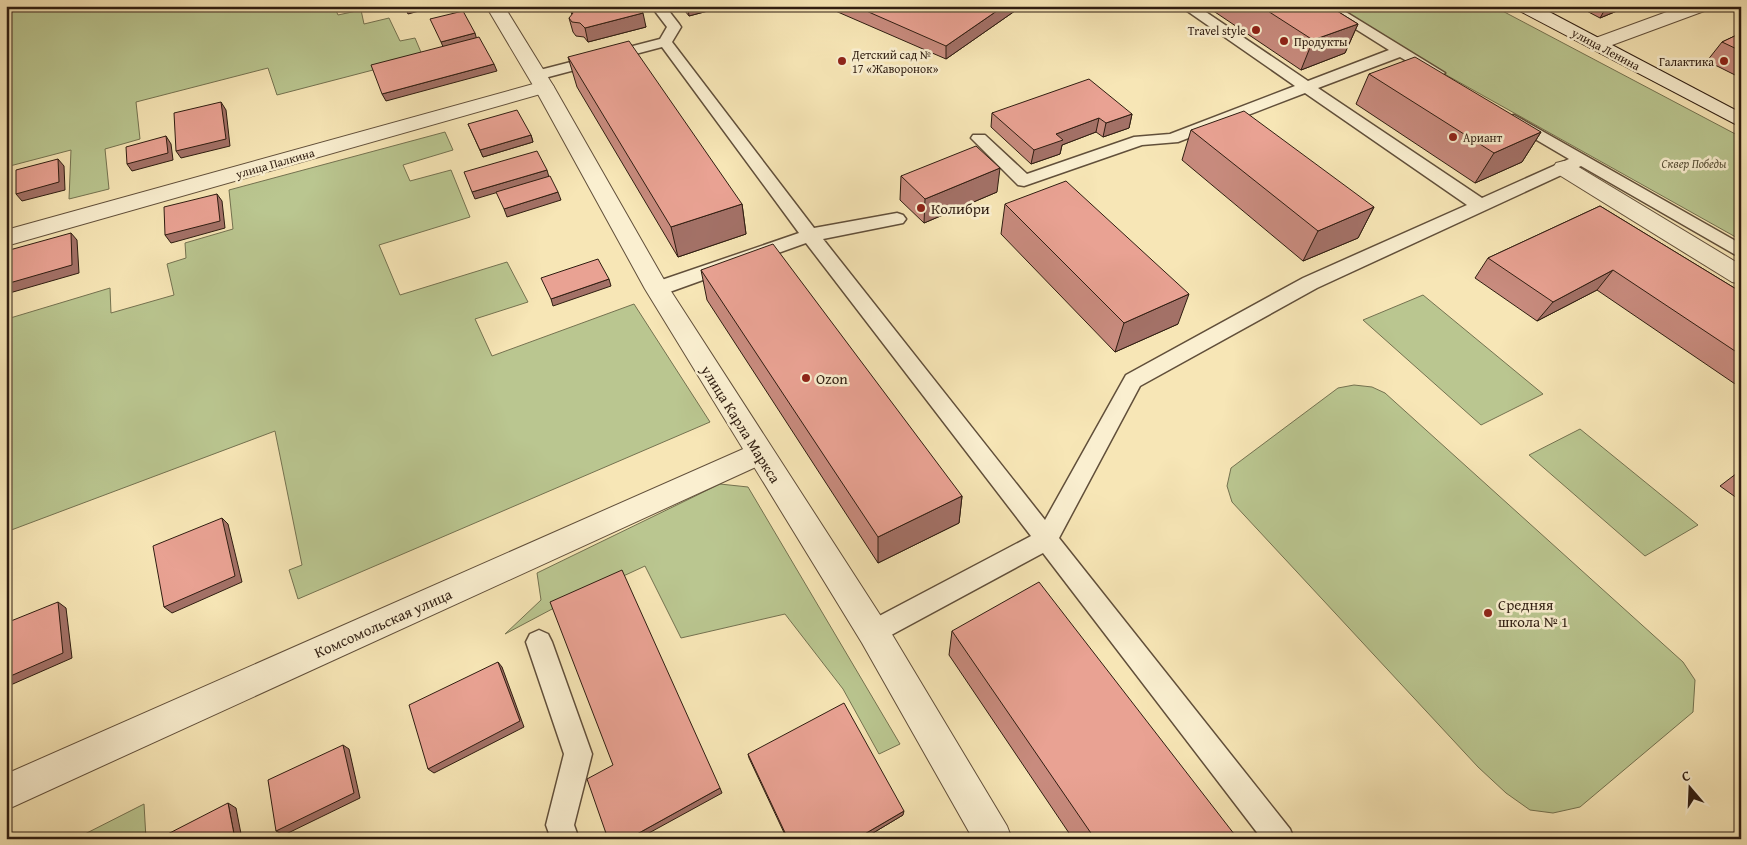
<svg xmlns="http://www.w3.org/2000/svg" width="1747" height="845" viewBox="0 0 1747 845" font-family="'Gentium Book Plus',serif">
<rect width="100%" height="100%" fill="#f7e6b6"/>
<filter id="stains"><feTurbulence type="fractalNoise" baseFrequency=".004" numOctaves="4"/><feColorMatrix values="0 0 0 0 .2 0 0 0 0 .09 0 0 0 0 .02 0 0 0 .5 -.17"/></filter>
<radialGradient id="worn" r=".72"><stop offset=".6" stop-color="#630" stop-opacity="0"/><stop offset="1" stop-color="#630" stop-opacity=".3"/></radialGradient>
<path fill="#bac690" stroke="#747250" d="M6,6H334L338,15L361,10L364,24L389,18L400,41L415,38L423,57L277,95L268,68L136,102L140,139L105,149L109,189L69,199L71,150L6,167Z
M1323,6H1493L1741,137V240Z
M445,132L453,150L403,165L410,181L451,170L470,217L379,245L400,295L507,262L528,302L475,319L492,356L634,304L710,422L298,599L289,570L302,565L275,431L6,532L7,319L110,288L111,313L174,295L167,264L186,258L185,243L233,229L229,190Z
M1423,295L1543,394L1481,425L1363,320Z
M1354,385L1372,387L1385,393L1683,662L1695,680L1693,712L1580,807L1553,813L1530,810L1506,793L1478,767L1232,502L1227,486L1231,468L1338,388Z
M1580,429L1698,525L1645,556L1529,455Z
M720,484L748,487L900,744L879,754L843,689L785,614L681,638L645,566L554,608L505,634L541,600L537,573Z
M144,804L146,839H75Z"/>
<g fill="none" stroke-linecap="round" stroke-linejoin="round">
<defs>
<path id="service" d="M651,6H665L679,24L681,27L672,42L814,228L897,213L903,215L906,219L903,223L823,239L1045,520L1126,375L1303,278L1467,205L1305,93L1178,142L1142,145L1024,186L1018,185L971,138L973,135H985L1027,174L1134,137L1170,134L1295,86L1180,6H1197L1308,81L1389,50L1319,6H1336L1445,73L1437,78L1432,76L1400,57L1318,88L1482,198L1569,159L1508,123L1506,120L1508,117L1514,115L1741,244V258L1581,166L1317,288L1140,386L1059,538L1290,829L1294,839H1262L1043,553L882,640L873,644L864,640L861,632L864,624L1031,536L806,243L664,294L657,296L650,294L648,289L650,284L799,233L662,47L537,80L529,75L532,72L660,39L667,27Z
M539,630L548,634L552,642L592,754L574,825L579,839H551L546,825L564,754L526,642L530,634Z"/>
<path id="pedestrian" d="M1564,161L1572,163L1741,265V284L1732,282L1556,173L1553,168L1556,163Z"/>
<path id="minor" d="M1683,6H1710L1707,10L1604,48H1590L1588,44L1590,40Z
M544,81L551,83L554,87L551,91L6,246V230Z
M759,442L769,445L773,453L769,461L6,810V774Z"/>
<path id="tertiary" d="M486,6H504L554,87L667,285L884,621L1007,826L1012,839H973L862,643L645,289L534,87Z"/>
<path id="secondary" d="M1515,6H1538L1741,113V127L1518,10Z"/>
</defs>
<use href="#service" stroke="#614f3a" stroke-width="3"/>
<use href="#pedestrian" stroke="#614f3a" stroke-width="2"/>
<use href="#minor" stroke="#614f3a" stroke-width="2"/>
<use href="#tertiary" stroke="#614f3a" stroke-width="2"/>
<use href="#secondary" stroke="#2f1d11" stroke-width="2"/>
<use href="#service" fill="#faefd0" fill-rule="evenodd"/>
<use href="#pedestrian" fill="#faefd0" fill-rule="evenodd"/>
<use href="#minor" fill="#faefd0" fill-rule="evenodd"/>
<use href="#tertiary" fill="#faefd0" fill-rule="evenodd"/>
<use href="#secondary" fill="#faefd0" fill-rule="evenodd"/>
</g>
<path fill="#c88b7e" stroke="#2f1d11" d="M571,6H638L646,27L588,42L584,37L576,36L573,32L569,18L572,15L570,8H572Z
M681,6H718L719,8L689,16Z
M824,6H1022L946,59Z
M1206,6H1329L1358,24L1345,53L1301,70Z
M1577,6H1629L1600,18Z
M1741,33V78L1707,61L1722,42Z
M568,57L742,204L746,234L678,257L577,87Z
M1369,74L1541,132L1522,162L1475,183L1356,104Z
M992,113L1132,114L1129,128L1103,137L1096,132L1062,145L1060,154L1031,164L991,127Z
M468,124L531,135L533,142L483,157Z
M1191,130L1374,207L1358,238L1303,261L1182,160Z
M901,176L997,192L924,223L900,200Z
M1005,204L1178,324L1115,352L1001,234Z
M1600,206L1741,292V388L1597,290L1537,321L1475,278L1488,258Z
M701,270L962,496L959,523L878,563L707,300Z
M1741,470V501L1720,486Z
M952,631L1238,839H1073L949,655Z
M748,754L903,815L863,839H787L749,758Z"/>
<path fill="#a37167" stroke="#2f1d11" d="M407,6H438L408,14L405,7Z
M698,6H718L719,8L689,16L688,9Z
M1004,6H1022L946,59V46Z
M1607,6H1629L1600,18Z
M643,13L646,27L588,42L585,28Z
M1358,24L1345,53L1301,70L1313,40Z
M475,33L477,40L444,49L441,42Z
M494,64L497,71L386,101L382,94Z
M221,102L226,110L230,146L181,158L176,151Z
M1132,114L1129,128L1103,137L1106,123Z
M1099,118L1096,132L1062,145L1060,154L1031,164L1034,150L1056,134Z
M1541,132L1522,162L1475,183L1494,153Z
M531,135L533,142L483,157L480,150Z
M166,136L171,144L173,160L132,171L127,164Z
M58,159L64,166L65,190L22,201L16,194Z
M1000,168L997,192L924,223L925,199Z
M547,170L549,177L475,199L472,192Z
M558,192L561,200L507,217L504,209Z
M217,194L222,201L225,228L171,243L165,235Z
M742,204L746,234L678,257L671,227Z
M1374,207L1358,238L1303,261L1318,231Z
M71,233L77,240L79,273L6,294V284Z
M1613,270L1597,290L1537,321L1553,302Z
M609,279L611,286L553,306L551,299Z
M1189,294L1178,324L1115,352L1124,323Z
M962,496L959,523L878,563V537Z
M222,518L228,524L242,582L172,613L164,607Z
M58,602L66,608L72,658L6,687V678Z
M498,662L502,667L524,727L434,773L428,769Z
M343,745L349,749L360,798L284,835L276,831Z
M720,788L722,793L638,839H628Z
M228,803L236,808L242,839H235Z
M904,811L903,815L863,839H856Z"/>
<path fill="#e9a293" stroke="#2f1d11" d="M577,6H638L643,13L585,28L580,23L572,22L569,18L573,13L570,8Z
M685,6H698L688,9Z
M855,6H1004L946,46Z
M1260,6H1329L1358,24L1313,40Z
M463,11L475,33L441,42L430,19Z
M1741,33V51L1722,42Z
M479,37L494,64L382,94L371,65Z
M629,41L742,204L671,227L568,57Z
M1415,57L1541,132L1494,153L1369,74Z
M1089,79L1132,114L1106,123L1099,118L1056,134L1063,140L1034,150L992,113Z
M221,102L226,139L176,151L174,113Z
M517,110L531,135L480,150L468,124Z
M1244,111L1374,207L1318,231L1191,130Z
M166,136L168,153L127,164L126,147Z
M976,146L1000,168L925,199L901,176Z
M537,151L547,170L472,192L464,172Z
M58,159L59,182L16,194V170Z
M550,176L558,192L504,209L496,192Z
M1066,181L1189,294L1124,323L1005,204Z
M217,194L220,221L165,235L164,207Z
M1600,206L1741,292V355L1613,270L1553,302L1488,258Z
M71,233L72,265L6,284V251Z
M773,244L962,496L878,537L701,270Z
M598,259L609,279L551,299L541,278Z
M222,518L235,576L164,607L153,546Z
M622,570L720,788L628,839H608L587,779L613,765L550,602Z
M1039,582L1238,839H1095L952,631Z
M58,602L63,653L6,678V623Z
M498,662L520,721L428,769L409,705Z
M844,703L904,811L856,839H788L748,754Z
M343,745L354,793L276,831L268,780Z
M228,803L235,839H158Z"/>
<g fill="#8f2418" stroke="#faefd0" stroke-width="2">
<circle cx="1256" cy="30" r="5"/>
<circle cx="1284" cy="41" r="5"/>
<circle cx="842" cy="61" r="5"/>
<circle cx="1724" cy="61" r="5"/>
<circle cx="1453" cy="137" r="5"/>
<circle cx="921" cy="208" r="5"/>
<circle cx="806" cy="378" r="5"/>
<circle cx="1488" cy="613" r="5"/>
</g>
<g text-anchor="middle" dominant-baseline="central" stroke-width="5" stroke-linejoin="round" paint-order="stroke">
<g font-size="12" fill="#2f1d11" stroke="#faefd0" text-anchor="start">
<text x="1246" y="30" text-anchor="end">Travel style</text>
<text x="1294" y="41">Продукты</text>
<text x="852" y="54">Детский сад №<tspan x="852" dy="14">17 «Жаворонок»</tspan></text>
<text x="1714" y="61" text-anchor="end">Галактика</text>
<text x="1463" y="137">Ариант</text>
</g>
<g font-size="12" fill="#2f1d11" stroke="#faefd0">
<text transform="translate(1606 49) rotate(28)">улица Ленина</text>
<text transform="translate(275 163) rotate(-16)">улица Палкина</text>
</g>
<g font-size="12" font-style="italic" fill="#595037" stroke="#faefd0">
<text x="1694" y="163">Сквер Победы</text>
</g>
<g font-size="15" fill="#2f1d11" stroke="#faefd0" text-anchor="start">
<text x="931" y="208">Колибри</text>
<text x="816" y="378">Ozon</text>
<text x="1498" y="604">Средняя<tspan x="1498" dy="17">школа № 1</tspan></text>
</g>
<g font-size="15" fill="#2f1d11" stroke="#faefd0">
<text transform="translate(741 424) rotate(58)">улица Карла Маркса</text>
<text transform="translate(383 623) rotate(-24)">Комсомольская улица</text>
</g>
</g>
<rect width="1747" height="845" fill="none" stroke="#f7e6b6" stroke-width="25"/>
<rect x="8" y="8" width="1732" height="830" fill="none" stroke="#2f1d11" stroke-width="2.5"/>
<rect x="12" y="12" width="1722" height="820" fill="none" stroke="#2f1d11"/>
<g transform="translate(1690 788) rotate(341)" stroke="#faefd0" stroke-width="4" paint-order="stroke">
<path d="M0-4L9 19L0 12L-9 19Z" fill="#2f1d11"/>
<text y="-8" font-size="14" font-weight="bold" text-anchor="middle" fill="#2f1d11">С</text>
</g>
<rect width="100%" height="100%" filter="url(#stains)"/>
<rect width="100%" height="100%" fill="url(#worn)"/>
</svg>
